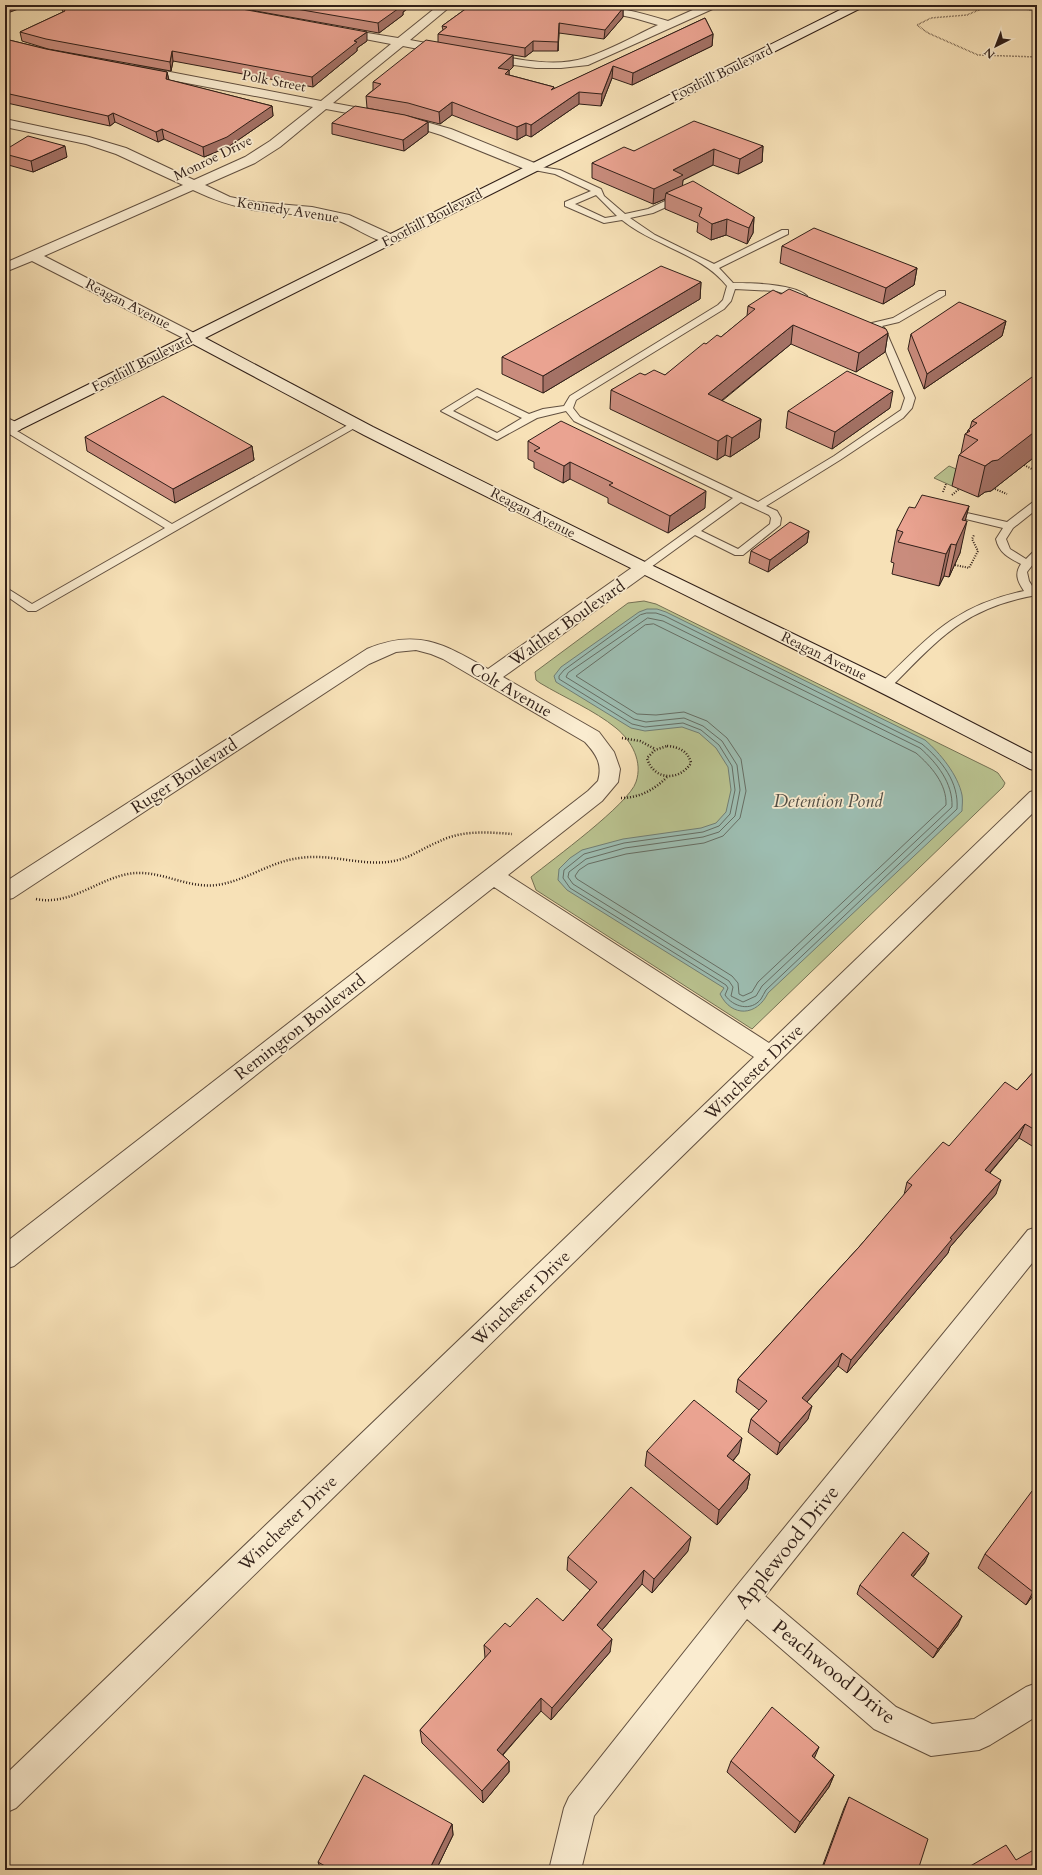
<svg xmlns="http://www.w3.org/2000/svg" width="1042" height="1875" viewBox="0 0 1042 1875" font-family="Cardo,serif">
<rect width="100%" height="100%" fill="#f7e1b7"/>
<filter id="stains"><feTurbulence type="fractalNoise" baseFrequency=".005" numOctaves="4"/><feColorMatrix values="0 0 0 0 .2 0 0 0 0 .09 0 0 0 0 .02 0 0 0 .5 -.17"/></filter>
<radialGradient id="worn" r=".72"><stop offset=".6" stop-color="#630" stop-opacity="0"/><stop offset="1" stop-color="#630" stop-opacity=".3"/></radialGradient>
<path fill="#bac390" stroke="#757154" d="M949,466L968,474L952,486L934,478Z
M644,601L656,604L993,770L998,773L1005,783L1003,787L752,1029L536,890L531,877C552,860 629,804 636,782C643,762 632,741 616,728C594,710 565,698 540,683L536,680L535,672L628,603Z"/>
<path fill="#9dbdb1" stroke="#717e74" d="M647,609H657L666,612L925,740C940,753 958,775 962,795C963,800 962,806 962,811L768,993C757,1016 732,1018 720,994L724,988L567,890L558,880L559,869L570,858L582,850L623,839L701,828L716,823L726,812L731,790L728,767L716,748L699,733L682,727L645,731L631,728L556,682L554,676L561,667L639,612Z"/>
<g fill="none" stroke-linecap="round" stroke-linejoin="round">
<path stroke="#666e64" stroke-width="1" d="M647,613H656L665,616L922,744C942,761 959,782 957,809L766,990C764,993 763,996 761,999C751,1012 733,1007 725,995L728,988L726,985L570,888L563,878L564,870L584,854L624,843L703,832L719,826L730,814L735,790L732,766L719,745L701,730L683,723L645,727L632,724L559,679V676L564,670L640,615Z
M648,618L663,621L920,748C937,763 953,783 952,807L762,986L756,996L743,1002L731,996L733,987L729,981L573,884L568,877L569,872L586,859L625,848L703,837L719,832L735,816L740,790L737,765L722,741L703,726L684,718L646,722L634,719L566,677L568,673Z
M654,624L916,753C931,766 947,784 946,805L758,982L752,992L743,996L739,994L738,983L732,976L577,879L575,876L579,870L588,864L626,854L704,843L723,836L740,818L746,791L741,759L727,738L707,721L684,712L656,715L637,714L576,676L645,625Z"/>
<defs>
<path id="lane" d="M529,165L560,170L601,189L604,196L625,214L648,209L678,195H684V199L653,213L630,218L655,235L714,264L782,230H788V234L719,268L733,283C750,283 795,284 807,296L803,299L776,291L735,289L731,301L724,309L576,400L573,408L580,417L758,502L834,456L901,410L905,398L877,330L871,325L872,323L893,318L939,291H945V295L899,322L882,326L885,329L915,398L912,408L903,418L840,460L766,506L777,511L781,518L780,525L743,555H735L695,535L647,570H639L638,568L639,566L733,498L574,421L566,411L537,418L497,440L441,411L477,389L529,414L543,409L564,406L570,396L718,305L723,300L727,286C702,254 654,246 622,220L604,223L565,206V202L591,191L555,174L529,169ZM596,195L617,216L605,218L575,204ZM477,396L522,418L497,433L453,411ZM741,502L769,515L771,518L770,524L738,549L701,531Z
M355,421L360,424L358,426L36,611H28L5,595V587L32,604L165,528L6,432V428H12L172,524Z
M1037,501V509L1013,528L1006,539L1010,549L1026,559L1033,552L1037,551V559L1027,572L1029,581L1034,589H1037V595C963,608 939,639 889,689H881L879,686L881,683C930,636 954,606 1024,591C1018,582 1014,574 1021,564C1009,558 999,553 996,539L1003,528L945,514L944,512L945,510L949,509L1007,522L1033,502Z"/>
<path id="street" d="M439,5H452L410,40L453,48L455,51L453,54L449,55L403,46L333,103L408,117L451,129L537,164L539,167L537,170H527L441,135L406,124L326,109L280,147L255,163L205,185L230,197L255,202L312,207L349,215L395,236L397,239L395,242C380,246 354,226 339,221C311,213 282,215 254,210C231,206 214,200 193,190L44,256L198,335L201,338L198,341L193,343L32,261L5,272V263L183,185L116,154L86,144L5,127V119L89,137L126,148L194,180L245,157L270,141L313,107L139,74L133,70L135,67L139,66L321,101L391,44L333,33L331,31L333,29L337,28L398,38Z
M582,5C612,5 639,12 668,21L704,5H719L717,7L588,65L561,68H536L485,61L479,57L485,53C516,59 554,68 585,58C610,50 634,36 658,25L634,18L584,7Z
M836,5H855L859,8L853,11L838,7Z
M5,417L20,424L22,427L20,430L14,432L5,429Z
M643,563L649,564L652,568L649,572L503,677L599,732L614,752L620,769L618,782L602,801L508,875L769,1043L1030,792L1037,790V809L16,1808L5,1813V1775L754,1057L494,887L14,1266L5,1269V1243L588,791L598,781C603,764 596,754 585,742L443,659L431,654L416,650L396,652L369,664L13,898L5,900V882L367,649C417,628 444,644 488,669L637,564Z
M1037,1227V1257L765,1596L896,1707L932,1724L974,1719L1026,1687L1037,1683V1716L990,1745L979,1750L931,1756L874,1729L747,1619L594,1816L581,1870H549L564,1808L569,1797L735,1588L1028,1230Z"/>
<path id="secondary" d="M850,5H865L863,7L205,338L373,427L649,564L899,685L1037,756V771L1030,769C810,654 585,547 364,435C306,405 250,374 193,344L5,437V426Z"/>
</defs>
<use href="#lane" stroke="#625040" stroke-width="2"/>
<use href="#street" stroke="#625040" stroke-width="2"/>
<use href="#secondary" stroke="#301f18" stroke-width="2"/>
<path stroke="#301f18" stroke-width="1.5" stroke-dasharray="0.5 1" stroke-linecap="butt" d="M1012,5L1037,12
M1014,5L981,9L967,15L931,18L917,25L928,33L978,55L1037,57"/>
<path stroke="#301f18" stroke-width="2" stroke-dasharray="1 1.5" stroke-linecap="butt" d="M1024,465L1036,471
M995,489L1007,494
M943,492L946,484
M952,495L959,489
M955,565L969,568L978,551L972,539L974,535"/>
<path stroke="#301f18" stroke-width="2.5" stroke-dasharray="1 2" stroke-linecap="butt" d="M622,738L640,741L655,749
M667,746C679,747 688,751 691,763C679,782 653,780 647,758L655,750Z
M621,798C639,798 654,790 667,777
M36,899C70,906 96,880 128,874C158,868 186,889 217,885C246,881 271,861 300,858C331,853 363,867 394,861C410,858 423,848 438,842C461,830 487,832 512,834"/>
<use href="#lane" fill="#faecd0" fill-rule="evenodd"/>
<use href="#street" fill="#faecd0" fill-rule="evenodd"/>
<use href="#secondary" fill="#faecd0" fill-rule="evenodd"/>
</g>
<path fill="#c98c7d" stroke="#301f18" d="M60,5H220L367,41L357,48V51L313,87L173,61L171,71L48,49L22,41L20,32L63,12Z
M222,5H413L403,12V15L379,33Z
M471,5H633L629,9L623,8V17L604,39L559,33L558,51H533L525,57L513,55V67L509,71V75L554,87V89L705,18L713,34L712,46L632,85L612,78L601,106L579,104L531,137L526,135L517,140L452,115L440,124L408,116L367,108L366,96L373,90V82L438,42V34L443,30L442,26Z
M668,5H677L675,6Z
M5,39L46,49L167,72L169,80L272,106L273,116L228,147L204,157L164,139L158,142L115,122L110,126L7,103L5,104Z
M428,122V133L404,151L332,134V123Z
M763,146L762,162L738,174L713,165L683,180L682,186L754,217L753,233L747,244L726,235L711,240L697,232L698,223L665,209V199L653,204L592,178V163L634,151Z
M5,150L67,157L33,172L5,164Z
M782,246L917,268L914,285L883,304L780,263Z
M701,282L700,299L543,393L502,374V357Z
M781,294L888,333L885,352L856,372L791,344L722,401L761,419L759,438L730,457L725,455L717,460L610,409L611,390L645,375H665L706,344L721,337L747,316L748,306Z
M1006,321L1002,336L924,389L908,349L911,334Z
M1037,379V455L991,491L985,492L978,497L952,486L959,455L961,453L965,434L967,433L968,430L970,428L972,421Z
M890,408L832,449L786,428L788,411Z
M85,437L252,446L254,460L175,503L87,451Z
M528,441L705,508L668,533L608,503V498L570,479L563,483L534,468V462L528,459Z
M969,506L965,521L960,553L949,577L944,576L939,586L892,574L894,563L891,562L897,530L915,508Z
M809,531L807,543L768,572L749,563L751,551Z
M1037,1068V1149L1019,1138L990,1173L996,1194L950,1247L948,1253L847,1373L838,1366L807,1402L808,1419L777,1455L748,1432L751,1419L759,1410L736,1392L738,1379L859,1247L904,1195L907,1182L949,1146L1017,1090Z
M647,1451L739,1453L733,1461L750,1474L747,1489L717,1525L645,1466Z
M1037,1495V1590L1026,1605L978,1568L985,1554Z
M688,1551L652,1593L642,1584L602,1630L610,1652L551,1720L541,1711L503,1755L509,1761V1772L483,1803L422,1743L420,1730L485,1658L484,1645L510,1627L563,1621L590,1590L567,1570L568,1557Z
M925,1562L913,1577L958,1625L933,1658L857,1594L860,1585Z
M815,1759L834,1775L829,1787L795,1833L727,1772L731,1761Z
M849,1797L918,1870H821L844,1808Z
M452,1824L453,1835L436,1870H321L318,1862Z"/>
<path fill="#a47266" stroke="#301f18" d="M5,5H29L5,14Z
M398,5H413L403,12V15L379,33L378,23Z
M630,5H633L629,9Z
M623,8V17L604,39L605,30Z
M559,23V33L558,51V42Z
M367,32V41L357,48V51L313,87L312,77L354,41Z
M713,34L712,46L632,85L633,73Z
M533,41V51L525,57V48Z
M172,51L173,61L171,71L170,62Z
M513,55V67L509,71V82L498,68Z
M613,66L612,78L601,106L602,94Z
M167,72L169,81L166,79Z
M579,92V104L531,137V125Z
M5,93L7,103L5,104Z
M452,102V115L440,124L439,112Z
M272,106L273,116L228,147L204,157L203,147Z
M113,113L115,122L110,126L108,116Z
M428,122V133L404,151L403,140Z
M526,123V135L517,140V127Z
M162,129L164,139L158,142L156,132Z
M65,146L67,157L33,172L31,161Z
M763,146L762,162L738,174L740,159Z
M714,149L713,165L683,180L682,191L666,193L665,199L653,204L654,189L673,170Z
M754,217L753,233L747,244L749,228Z
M727,219L726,235L711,240L712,224Z
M917,268L914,285L883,304L886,288Z
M701,282L700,299L543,393V376Z
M1006,321L1002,336L924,389L927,374Z
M793,325L791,344L706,413L708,394Z
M888,333L885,352L856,372L859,353Z
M893,391L890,408L832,449L835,432Z
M761,419L759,438L730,457L732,438Z
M1037,430V455L991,491L985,492L978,497L985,466Z
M727,435L725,455L717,460L718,441Z
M252,446L254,460L175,503L173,489Z
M570,462V479L563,483L564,466Z
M706,491L705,508L668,533L670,516Z
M969,506L963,529L967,521L960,553L949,577L962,520Z
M809,531L807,543L768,572L770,560Z
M951,544L944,576L939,586L946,554Z
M1025,1124L1019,1138L980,1184L985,1170Z
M1001,1180L996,1194L950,1247L948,1253L847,1373L851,1360L950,1238Z
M842,1353L838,1366L799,1411L802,1398Z
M812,1406L808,1419L777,1455L780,1443Z
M742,1438L739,1453L724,1471L727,1456Z
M750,1474L747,1489L717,1525L719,1510Z
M691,1537L688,1551L652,1593L654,1579Z
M929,1553L925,1562L907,1584L911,1575Z
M644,1570L642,1584L595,1638L597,1625Z
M1037,1587V1590L1026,1605L1033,1592Z
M962,1616L958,1625L933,1658L938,1649Z
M612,1639L610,1652L551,1720L552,1708Z
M541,1698V1711L497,1761V1750Z
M819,1747L814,1759L812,1756Z
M509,1761V1772L483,1803L482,1791Z
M834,1775L829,1787L795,1833L800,1822Z
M452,1824L453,1835L436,1870H429Z"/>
<path fill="#eaa391" stroke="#301f18" d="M62,5H220L367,32L354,41L357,42L312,77L172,51L170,62L46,39L20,32L65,11Z
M273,5H398L402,6L378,23Z
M471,5H611L623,8L605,30L559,23L558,42L533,41L525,48L438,34L447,27L442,26Z
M705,18L713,34L633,73L613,66L602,94L579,92L531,125L526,123L517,127L452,102L439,112L408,103L366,96L381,84L373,82L426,40L513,55L498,68L509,70L505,74L554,87L551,90Z
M5,39L46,49L167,72L166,79L272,106L227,137L203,147L162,129L156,132L113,113L108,116L5,93Z
M355,106L405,115L428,122L403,140L332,123Z
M694,121L763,146L740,159L714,149L673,170L683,175L654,189L592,163L624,147L634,151Z
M28,136L65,146L31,161L5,154V150Z
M693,181L754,217L749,228L727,219L712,224L699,216L702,208L666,193Z
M814,228L917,268L886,288L782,246Z
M661,266L701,282L543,376L502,357Z
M789,289L886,329L888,333L859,353L793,325L708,394L761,419L732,438L727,435L718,441L611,390L640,373L645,375L654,370L665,375L704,343L706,344L717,335L721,337L755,309L748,306L773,290L781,294Z
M959,302L1006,321L927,374L911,334Z
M847,371L893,391L835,432L788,411Z
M1032,377L1037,379V430L998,460L992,461L985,466L959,455L978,440L965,434L970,431L968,430L977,423L972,421Z
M163,396L252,446L173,489L85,437Z
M561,421L706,491L670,516L609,485L613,483L570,462L564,466L534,451L540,448L528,441Z
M922,495L969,506L962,520L967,521L956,545L951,544L946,554L898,542L903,532L897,530L909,507L915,508Z
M790,522L809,531L770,560L751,551Z
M1037,1068V1131L1025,1124L985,1170L1001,1180L950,1238L952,1239L851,1360L842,1353L802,1398L812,1406L780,1443L751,1419L767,1401L738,1379L859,1247L912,1185L907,1182L943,1142L949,1146L1005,1082L1017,1090Z
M694,1400L742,1438L727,1456L750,1474L719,1510L647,1451Z
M631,1487L691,1537L654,1579L644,1570L597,1625L612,1639L552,1708L541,1698L497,1750L509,1761L482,1791L420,1730L491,1651L484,1645L505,1623L510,1627L537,1598L563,1621L597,1582L568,1557Z
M1032,1491L1037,1495V1587L1033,1592L985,1554Z
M903,1532L929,1553L911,1575L962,1616L938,1649L860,1585Z
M772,1707L819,1747L812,1756L834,1775L800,1822L731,1761Z
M364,1775L452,1824L429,1870H332L318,1862Z
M849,1797L928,1839L918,1870H822Z
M1006,1845L1016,1860L1037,1848V1870H968L967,1868Z"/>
<g text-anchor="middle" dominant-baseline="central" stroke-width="3.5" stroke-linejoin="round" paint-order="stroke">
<g font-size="14" fill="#301f18" stroke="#faecd0">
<text transform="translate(722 73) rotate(-26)">Foothill Boulevard</text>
<text transform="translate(274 81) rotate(11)">Polk Street</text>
<text transform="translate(213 158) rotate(-26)">Monroe Drive</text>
<text transform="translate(288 210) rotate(9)">Kennedy Avenue</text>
<text transform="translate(432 218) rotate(-27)">Foothill Boulevard</text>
<text transform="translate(128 304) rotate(27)">Reagan Avenue</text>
<text transform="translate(142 363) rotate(-27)">Foothill Boulevard</text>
<text transform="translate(533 513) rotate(27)">Reagan Avenue</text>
<text transform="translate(824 656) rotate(26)">Reagan Avenue</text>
</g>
<g font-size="17" fill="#301f18" stroke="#faecd0">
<text transform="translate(567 623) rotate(-35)">Walther Boulevard</text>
<text transform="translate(511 690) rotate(30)">Colt Avenue</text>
<text transform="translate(184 776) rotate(-33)">Ruger Boulevard</text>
<text transform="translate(300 1027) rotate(-38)">Remington Boulevard</text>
<text transform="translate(754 1072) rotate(-44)">Winchester Drive</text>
<text transform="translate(521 1298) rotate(-44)">Winchester Drive</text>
<text transform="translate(288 1523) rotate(-44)">Winchester Drive</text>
</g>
<g font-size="18" font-style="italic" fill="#514e46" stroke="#faecd0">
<text x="828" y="801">Detention Pond</text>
</g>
<g font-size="20" fill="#301f18" stroke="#faecd0">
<text transform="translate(787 1547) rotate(-51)">Applewood Drive</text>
<text transform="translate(834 1672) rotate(39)">Peachwood Drive</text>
</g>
</g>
<rect width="1042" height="1875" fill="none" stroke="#f7e1b7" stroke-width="20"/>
<rect x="6" y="6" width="1030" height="1863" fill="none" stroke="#301f18" stroke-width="2"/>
<rect x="10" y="10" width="1022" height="1855" fill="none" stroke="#301f18"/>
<g transform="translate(996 46) rotate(222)" stroke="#faecd0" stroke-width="3" paint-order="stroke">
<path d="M0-3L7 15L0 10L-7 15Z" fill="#301f18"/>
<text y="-6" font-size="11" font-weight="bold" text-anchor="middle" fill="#301f18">N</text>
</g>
<rect width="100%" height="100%" filter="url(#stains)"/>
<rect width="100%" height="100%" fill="url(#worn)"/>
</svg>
